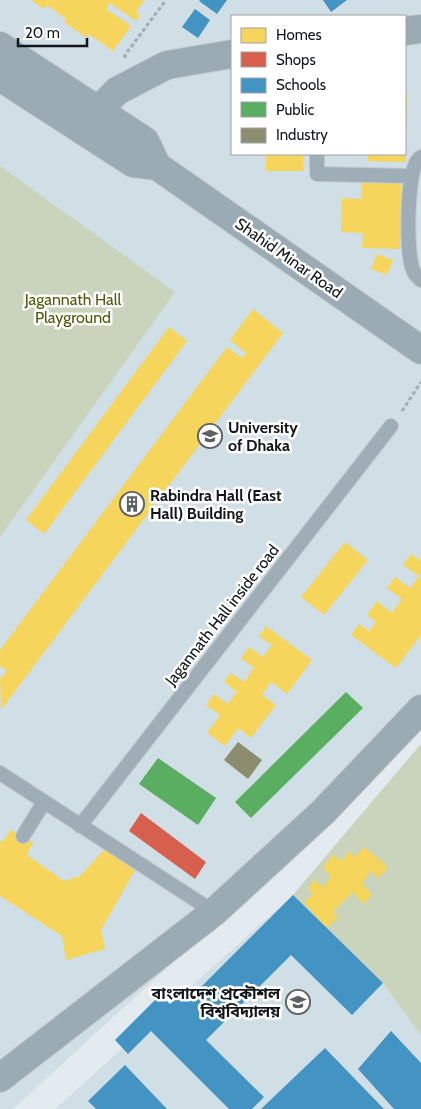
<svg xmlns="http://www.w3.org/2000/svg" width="421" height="1109" viewBox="0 0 421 1109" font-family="Cabin,'Noto Sans Bengali',sans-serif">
<rect width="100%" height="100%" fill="#e4ebf0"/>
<path fill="#d0dee6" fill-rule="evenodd" d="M0,0H421V719L322,826L13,1109H0ZM232,16H405V154H232Z
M421,744V1109H55L293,895Z"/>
<path fill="#cad3bb" d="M0,166L175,292L0,537Z
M421,744V1035L383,983L293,895Z"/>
<path fill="#f6d55c" d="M31,0H144L136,12L140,15L136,21L110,3L106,9L131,26L113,51L89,34L87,38L64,22L66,19L47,5L44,9Z
M405,94L407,95L406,131H405Z
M261,154H303V171H266V156L261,155Z
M368,154H406V162L368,161Z
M362,181H401L400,249L362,248L363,233L341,232L342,198L361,199Z
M377,254L393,260L387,275L371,269Z
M253,309L283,333L1,710L0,677L1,678L7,671L0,666V650L227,347L242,358L246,353L230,340Z
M169,327L187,341L44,534L26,520Z
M345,542L368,560L324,615L301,597Z
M411,554L421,561V635L396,668L351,635L359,624L369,631L376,622L367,615L377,601L392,613L402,599L387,588L395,577L410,588L419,576L403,565Z
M266,626L312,660L287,694L271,682L262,695L276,705L251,738L238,728L225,746L207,733L220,715L206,705L214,694L228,704L237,692L224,682L231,673L244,682L254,668L241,658L249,647L263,657L272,645L259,636Z
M11,830L33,842L27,855L64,881L80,876L105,849L135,870L101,930L105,949L66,960L62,936L0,896V841L2,842Z
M364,847L388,867L377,879L372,870L362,883L372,895L363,904L353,892L333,912L338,917L327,928L304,903L313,893L308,889L314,880L323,887L331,877L323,867L333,855L342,861L348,852L355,857Z"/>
<path fill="#d6604d" d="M141,813L206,862L195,879L129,831Z"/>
<path fill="#4393c3" d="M200,0H227L217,14L199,1Z
M323,0H347L331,12Z
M195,9L210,20L198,38L182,27Z
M293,895L383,983L352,1015L291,955L206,1040L264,1097L252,1109H229L151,1031L128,1054L115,1040L160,995L170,1004L187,987L194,994Z
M391,1031L421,1063V1109H394L358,1069Z
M325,1048L384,1109H261Z
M125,1065L167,1109H96L88,1101Z"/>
<path fill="#5aae61" d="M346,692L363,708L251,818L235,802Z
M158,758L216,798L198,825L139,784Z"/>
<path fill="#8c8c6e" d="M238,742L262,760L248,779L224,760Z"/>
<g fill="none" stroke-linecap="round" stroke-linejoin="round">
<defs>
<path id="service" d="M317,154V174L412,176
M421,157C420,158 416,161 416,163C407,178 405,261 415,274C417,276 419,278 421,280
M0,773L214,912
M80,826L391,426
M23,836L44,802"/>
<path id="secondary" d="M405,31L421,29
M0,46L145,141L157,166L421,350
M0,77L133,163L157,166
M91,125L99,110L117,91L167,65L232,54
M0,1078L214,912L323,812L421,709"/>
</defs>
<use href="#service" stroke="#c3c9cd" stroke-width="16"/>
<use href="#secondary" stroke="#c3c9cd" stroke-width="30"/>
<path stroke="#a3adb4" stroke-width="3" stroke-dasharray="4 2.5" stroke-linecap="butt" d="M125,58V55L166,0
M402,411L421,382"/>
<use href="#service" stroke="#9fadb6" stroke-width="14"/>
<use href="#secondary" stroke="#9babb4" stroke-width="28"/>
</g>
<defs>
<symbol id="university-ring" viewBox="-11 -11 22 22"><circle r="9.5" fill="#fff" stroke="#5c6164" stroke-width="1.5"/><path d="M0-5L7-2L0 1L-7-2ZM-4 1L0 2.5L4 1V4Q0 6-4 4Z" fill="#5c6164"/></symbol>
<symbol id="building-ring" viewBox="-11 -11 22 22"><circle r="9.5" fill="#fff" stroke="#5c6164" stroke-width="1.5"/><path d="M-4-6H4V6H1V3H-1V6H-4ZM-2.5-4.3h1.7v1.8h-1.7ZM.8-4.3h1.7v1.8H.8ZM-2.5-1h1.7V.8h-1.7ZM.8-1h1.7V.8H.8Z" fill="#5c6164"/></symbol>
</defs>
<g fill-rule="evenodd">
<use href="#university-ring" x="196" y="422" width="28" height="28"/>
<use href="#building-ring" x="118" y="490" width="28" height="28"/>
<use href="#university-ring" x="284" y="988" width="28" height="28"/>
</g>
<g text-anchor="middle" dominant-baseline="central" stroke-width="5" stroke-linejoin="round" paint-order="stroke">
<g font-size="16" fill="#121619" stroke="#fff">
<text transform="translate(289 258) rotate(35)">Shahid Minar Road</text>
<text transform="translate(222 615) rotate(-52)">Jagannath Hall inside road</text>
</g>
<g font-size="16" fill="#4e5a08" stroke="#fff">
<text x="73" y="299">Jagannath Hall<tspan x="73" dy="18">Playground</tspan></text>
</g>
<g font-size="16" font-weight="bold" fill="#121619" stroke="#fff" text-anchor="start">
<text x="228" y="427">University<tspan x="228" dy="18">of Dhaka</tspan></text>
<text x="150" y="495">Rabindra Hall (East<tspan x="150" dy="18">Hall) Building</tspan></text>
<text x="280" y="993" text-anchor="end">বাংলাদেশ প্রকৌশল<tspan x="280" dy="18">বিশ্ববিদ্যালয়</tspan></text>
</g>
</g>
<rect x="231" y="15" width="175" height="140" fill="#ffffff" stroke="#a0a2a3"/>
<rect x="241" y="28" width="25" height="15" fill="#f6d55c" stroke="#a0a2a3"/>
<text x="276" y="40" font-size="15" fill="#121619">Homes</text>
<rect x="241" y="52" width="25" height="15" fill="#d6604d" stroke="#a0a2a3"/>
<text x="276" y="65" font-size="15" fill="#121619">Shops</text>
<rect x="241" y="78" width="25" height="15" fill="#4393c3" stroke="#a0a2a3"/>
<text x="276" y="90" font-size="15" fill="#121619">Schools</text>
<rect x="241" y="102" width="25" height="15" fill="#5aae61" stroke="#a0a2a3"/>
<text x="276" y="115" font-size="15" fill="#121619">Public</text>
<rect x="241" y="128" width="25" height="15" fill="#8c8c6e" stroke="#a0a2a3"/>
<text x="276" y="140" font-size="15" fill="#121619">Industry</text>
<path d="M18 38v8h69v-8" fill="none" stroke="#121619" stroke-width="2.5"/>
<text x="25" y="38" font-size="15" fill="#121619" stroke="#ffffff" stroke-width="4" paint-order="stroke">20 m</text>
</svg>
